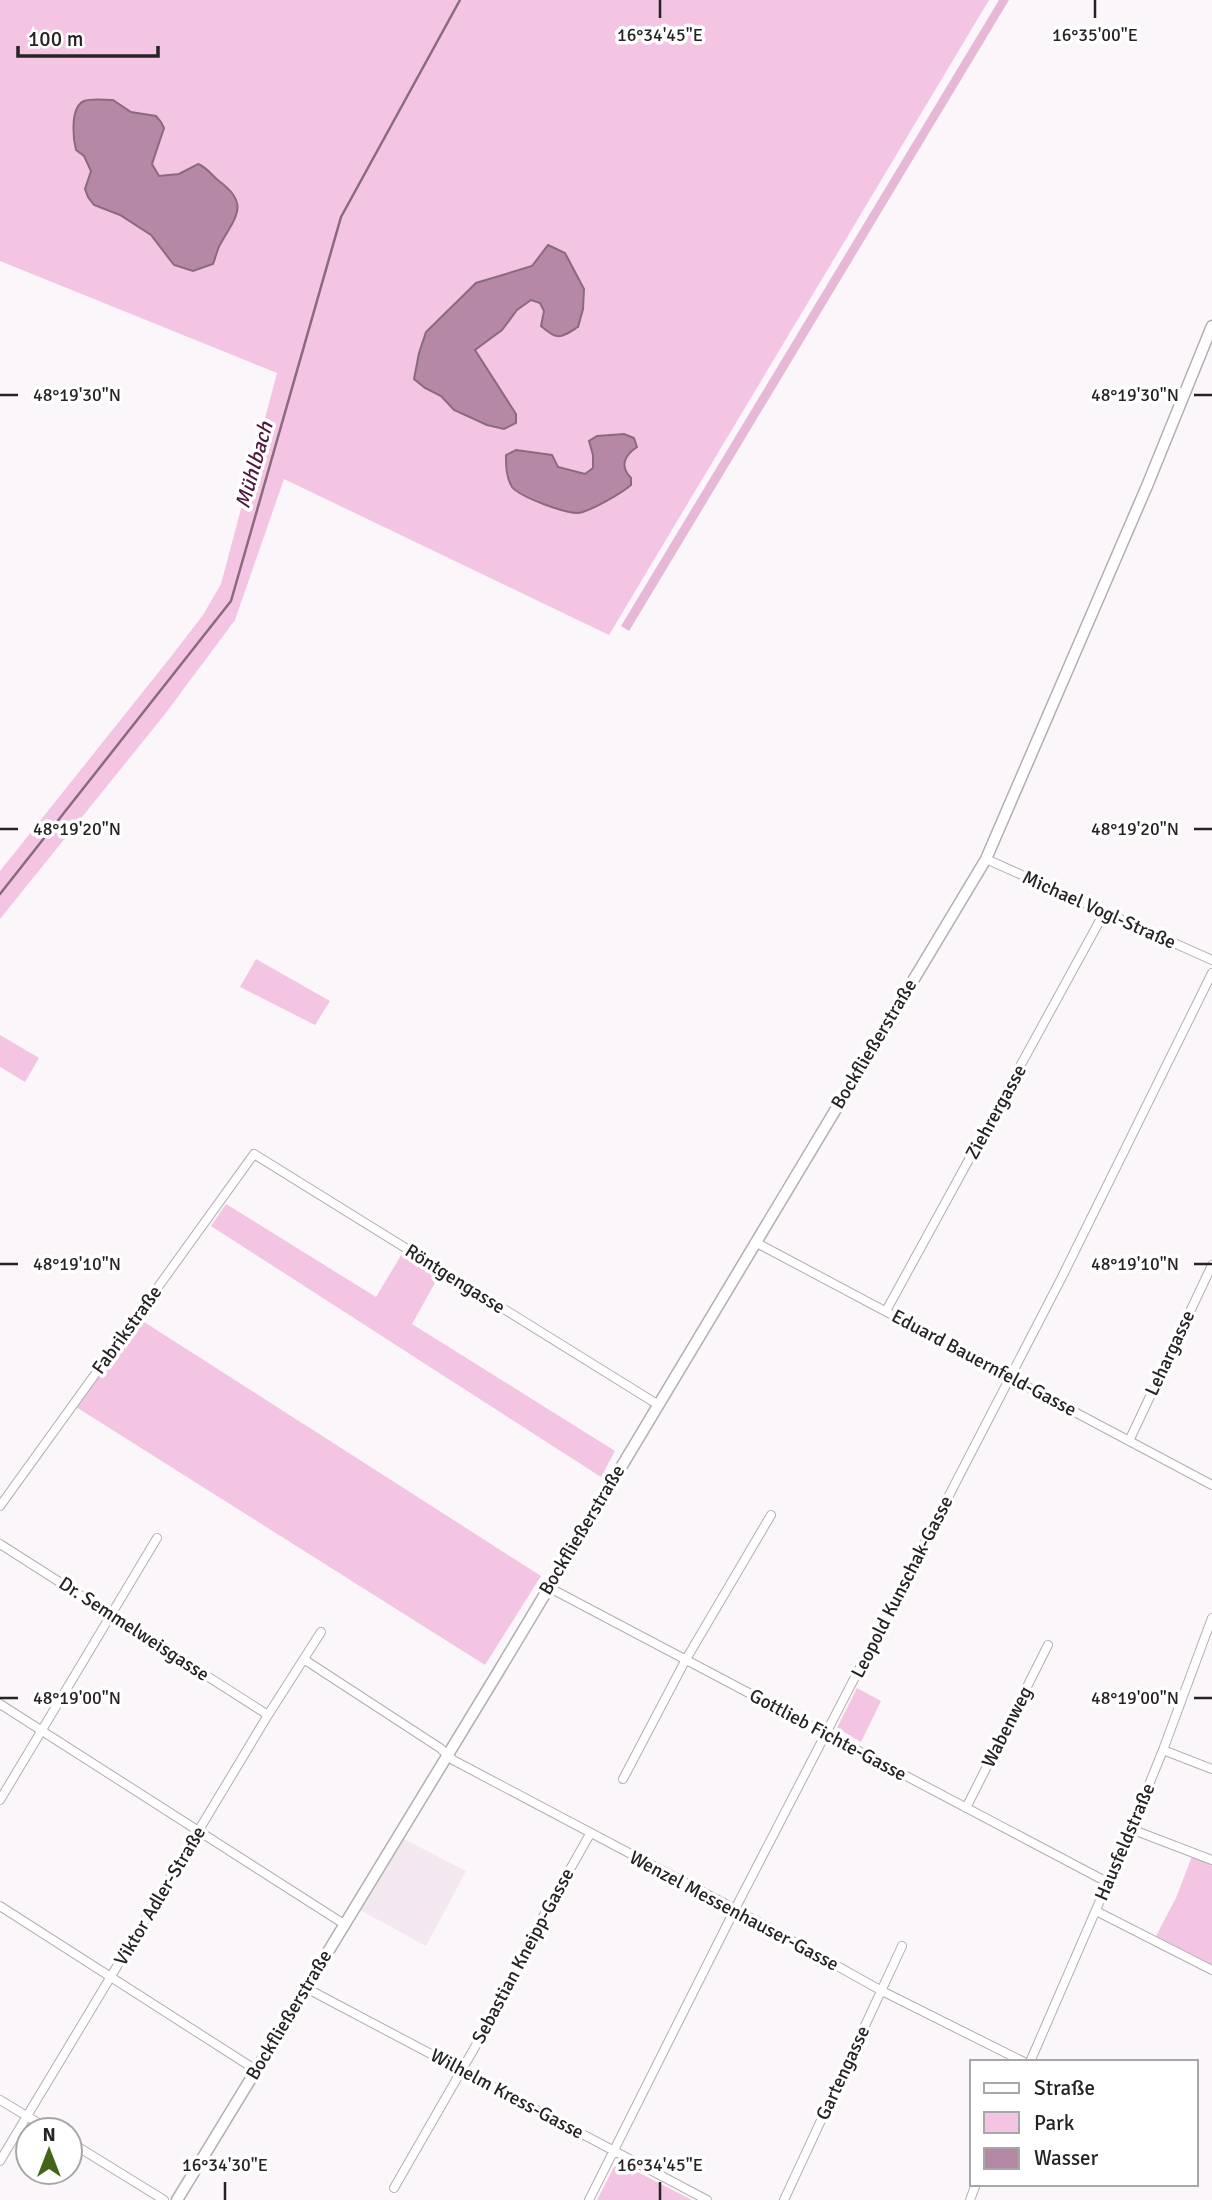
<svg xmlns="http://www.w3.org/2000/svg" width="1212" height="2200" viewBox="0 0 1212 2200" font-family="Signika,sans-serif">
<rect width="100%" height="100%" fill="#fbf6f9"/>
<path fill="#f4e8f0" d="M402,1838L466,1871L426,1946L360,1910Z"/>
<path fill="#f3c5e3" d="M0,0H989L609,635L284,479L235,620L165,714L0,919V871L173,654L203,615L221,584L277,373L0,261Z
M256,959L330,1001L315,1025L240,987Z
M0,1035L39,1058L25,1082L0,1067Z
M226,1204L376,1297L403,1252L435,1272L436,1281L412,1324L615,1451L601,1477L211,1226Z
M141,1320L541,1576L485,1665L76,1407Z
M857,1688L881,1701L861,1742L837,1728Z
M1192,1856L1212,1864V1965L1156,1936L1176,1898Z
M622,2164L692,2200H597L614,2167Z"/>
<path fill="#e6b8d6" d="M999,0H1009L629,631L621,626Z"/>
<path fill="#b589a5" stroke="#8a6a7e" stroke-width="2" d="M113,100L131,112L156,116L161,122L164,128L152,164L159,176L179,174L198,164C208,168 211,175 219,181C250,204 236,216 221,243C217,249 216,257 213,264L193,271L174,265L151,235L120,215L94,205L88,197L85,189L91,171L84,156L76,150C73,138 70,107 84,101C92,98 105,100 113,100Z
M548,245L565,253L584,289L583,309L578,327C560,338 558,341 541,326L544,311L540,303L531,300L517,310L502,330L475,350L516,414V423L504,429L487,425L454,410L441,396L425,388L414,379L419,353L426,332L476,283L532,266Z
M624,434L634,438L637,447C625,455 619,466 631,478V485C622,493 589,512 578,513C564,513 520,497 512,487C506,477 506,466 506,455L516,450L552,455L558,467L585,474L593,468V455L589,441L597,436Z"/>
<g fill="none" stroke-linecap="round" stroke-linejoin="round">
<path stroke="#8a6a7e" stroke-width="2.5" d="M0,894L231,601L341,217L460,0"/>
<defs>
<path id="street" d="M986,859L1212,960
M755,1242L1212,1485
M886,1311L1104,913
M1129,1441L1212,1265
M0,1506L254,1154L657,1404
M0,1544L268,1715
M548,1587L1107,1882
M305,1660L440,1748L453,1760L735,1909L882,1991L1024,2062
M0,1704L344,1924
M1163,1750L1212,1769
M623,1779L685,1661L771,1515
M0,1800L157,1538
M966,1808L1048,1645
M1131,1829L1212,1860
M0,1906L256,2070
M1096,1911L1212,1970
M306,1988L707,2200
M1030,2062L1131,1829L1163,1750L1212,1618
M0,2100L50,2130
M70,2142L164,2200
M0,2161L268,1715L321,1632
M394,2188L510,1986L543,1917L590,1834
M589,2200L735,1909L1062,1277L1212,973
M784,2200L902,1946
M970,2200L976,2184"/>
<path id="secondary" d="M177,2200L497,1674L986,859L1147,486L1212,326"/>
</defs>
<use href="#street" stroke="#b2aeb1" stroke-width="10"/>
<use href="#secondary" stroke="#b2aeb1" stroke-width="13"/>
<use href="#street" stroke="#fff" stroke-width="8"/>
<use href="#secondary" stroke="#fff" stroke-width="10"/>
</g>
<path fill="none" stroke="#252324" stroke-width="2.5" d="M660,0V18M1095,0V18M0,395H18M1194,395H1212M0,829H18M1194,829H1212M0,1264H18M1194,1264H1212M0,1698H18M1194,1698H1212M225,2182V2200M660,2182V2200"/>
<g text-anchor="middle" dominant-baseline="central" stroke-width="7" stroke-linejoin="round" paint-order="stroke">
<g font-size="19" fill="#252324" stroke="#fff">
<text transform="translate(1099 910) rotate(24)">Michael Vogl-Straße</text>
<text transform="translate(874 1044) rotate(-59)">Bockfließerstraße</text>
<text transform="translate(996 1112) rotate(-61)">Ziehrergasse</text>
<text transform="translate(455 1279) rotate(32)">Röntgengasse</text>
<text transform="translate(127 1330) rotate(-54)">Fabrikstraße</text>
<text transform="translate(1170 1353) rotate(-65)">Lehargasse</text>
<text transform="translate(984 1363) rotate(28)">Eduard Bauernfeld-Gasse</text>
<text transform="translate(582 1530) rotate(-59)">Bockfließerstraße</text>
<text transform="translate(902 1587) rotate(-63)">Leopold Kunschak-Gasse</text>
<text transform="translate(134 1629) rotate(33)">Dr. Semmelweisgasse</text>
<text transform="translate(1007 1727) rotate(-63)">Wabenweg</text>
<text transform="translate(828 1735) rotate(28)">Gottlieb Fichte-Gasse</text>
<text transform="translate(1125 1842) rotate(-67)">Hausfeldstraße</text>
<text transform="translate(160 1896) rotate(-59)">Viktor Adler-Straße</text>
<text transform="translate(734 1911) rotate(28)">Wenzel Messenhauser-Gasse</text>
<text transform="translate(523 1956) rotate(-62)">Sebastian Kneipp-Gasse</text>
<text transform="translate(289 2015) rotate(-59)">Bockfließerstraße</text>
<text transform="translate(843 2073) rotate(-65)">Gartengasse</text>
<text transform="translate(507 2094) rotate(28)">Wilhelm Kress-Gasse</text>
</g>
<g font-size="21" font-style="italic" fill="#4e183f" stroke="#fff">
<text transform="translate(254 465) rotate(-74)">Mühlbach</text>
</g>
</g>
<g font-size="18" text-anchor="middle" fill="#252324" stroke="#fff" stroke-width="7" stroke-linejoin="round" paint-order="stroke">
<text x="660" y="41">16°34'45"E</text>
<text x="1095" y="41">16°35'00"E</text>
<text x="77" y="401">48°19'30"N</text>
<text x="1135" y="401">48°19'30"N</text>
<text x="77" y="835">48°19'20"N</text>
<text x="1135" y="835">48°19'20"N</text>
<text x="77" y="1270">48°19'10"N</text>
<text x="1135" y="1270">48°19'10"N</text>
<text x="77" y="1704">48°19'00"N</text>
<text x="1135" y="1704">48°19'00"N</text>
<text x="225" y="2171">16°34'30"E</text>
<text x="660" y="2171">16°34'45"E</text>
</g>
<rect x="970" y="2060" width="228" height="126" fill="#ffffff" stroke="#a8a7a7" stroke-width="2"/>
<rect x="984" y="2083" width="35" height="10" fill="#ffffff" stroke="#a8a7a7" stroke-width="2"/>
<text x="1034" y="2095" font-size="21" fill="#252324">Straße</text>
<rect x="984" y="2112" width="35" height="21" fill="#f3c5e3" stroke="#a8a7a7" stroke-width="2"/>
<text x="1034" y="2130" font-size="21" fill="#252324">Park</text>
<rect x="984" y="2148" width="35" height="21" fill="#b589a5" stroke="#a8a7a7" stroke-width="2"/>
<text x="1034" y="2165" font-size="21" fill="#252324">Wasser</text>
<g transform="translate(49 2151)"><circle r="33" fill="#ffffff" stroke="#a8a7a7" stroke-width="2"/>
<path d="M0-5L12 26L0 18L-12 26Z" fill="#44641a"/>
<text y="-10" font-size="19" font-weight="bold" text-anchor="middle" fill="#252324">N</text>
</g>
<path d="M18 46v10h140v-10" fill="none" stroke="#252324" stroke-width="3.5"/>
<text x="28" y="46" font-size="21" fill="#252324" stroke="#ffffff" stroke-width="5" paint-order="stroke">100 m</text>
</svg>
